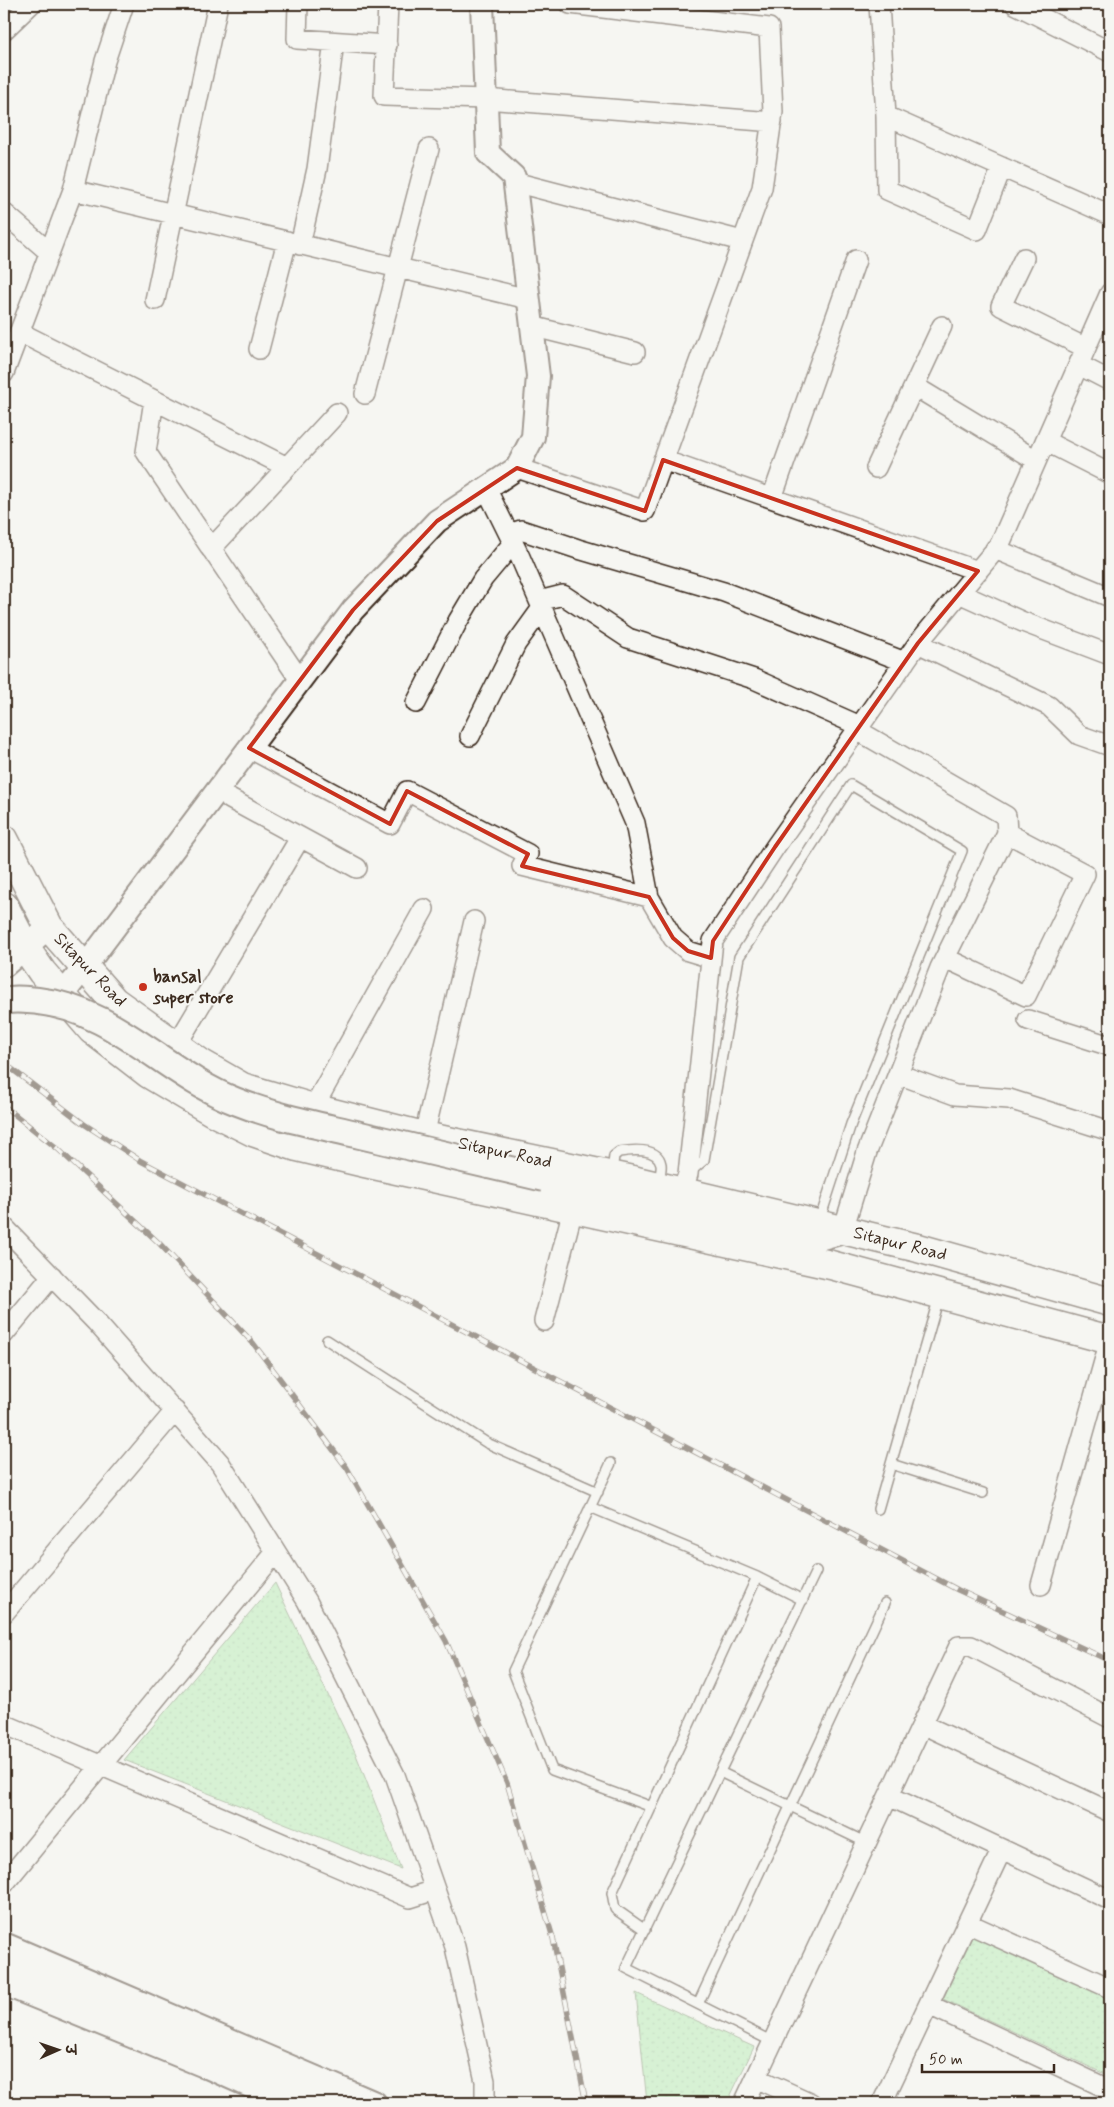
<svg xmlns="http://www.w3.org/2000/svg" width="1114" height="2107" viewBox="0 0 1114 2107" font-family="Mynerve,'Playpen Sans Deva',sans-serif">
<defs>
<pattern id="green-dots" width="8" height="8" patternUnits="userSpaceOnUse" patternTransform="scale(1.25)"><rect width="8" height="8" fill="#b1ebaf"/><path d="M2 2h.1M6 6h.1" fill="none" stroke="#99ca96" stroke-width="1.8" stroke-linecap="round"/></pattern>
</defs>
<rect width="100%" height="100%" fill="#f6f6f2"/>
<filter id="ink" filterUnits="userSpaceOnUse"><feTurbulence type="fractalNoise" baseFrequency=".02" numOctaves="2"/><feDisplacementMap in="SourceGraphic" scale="10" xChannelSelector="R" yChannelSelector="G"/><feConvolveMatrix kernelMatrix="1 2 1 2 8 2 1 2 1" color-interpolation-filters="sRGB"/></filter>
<g filter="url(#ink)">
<path fill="url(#green-dots)" stroke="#768a66" d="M275,1583L355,1752L401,1869L124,1760Z
M974,1933L1110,1996L1109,2076L943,1999Z
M636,1993L754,2047L727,2103H647Z"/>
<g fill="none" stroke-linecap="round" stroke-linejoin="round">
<defs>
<path id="service" d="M690,1172L704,1160L739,957L851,785L962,851L851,1124L819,1222
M612,1173L614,1156L619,1152C631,1150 658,1147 661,1164C662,1170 659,1179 658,1184
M327,1340L487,1443L598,1492
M611,1463L513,1671L552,1770L652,1807
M891,1464L983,1493
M590,1507L757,1577L803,1600
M878,1509L939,1297
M720,1772L867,1843
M645,1930L615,1909L612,1893L757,1577
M698,2004L885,1603
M773,2042L626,1968L816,1571"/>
<path id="minor" d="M298,4L297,39L387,45
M388,4L384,96L486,99L772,122
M879,4L886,116L887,190L977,230L1002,167
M1015,4L1110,52
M4,30L31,4
M886,116L1110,215
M514,182L742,241
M73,190L528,299
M4,213L49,252
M300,245L317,169L334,42
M1024,258L1001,306L1086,348
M155,300L218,4
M531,326L635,352
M19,332L287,467
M259,349L287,241
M1079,365L1110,381
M4,373L73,190L105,61L124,4
M914,386L1036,460
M365,394L429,149
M154,400L146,452L300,680
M1045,441L1110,474
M663,460L978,571
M517,468L645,511L762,188L773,112L769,28L570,4
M876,468L942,326
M486,488L520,557L635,823L649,897L673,938L688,951L711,958
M772,498L856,260
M509,534L521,530L578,549L724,592L905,662
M211,549L337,413
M995,549L1110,597
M959,593L1023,622L1110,655
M539,601L563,595L628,638L754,679L860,726
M918,643L1049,706L1079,735L1110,746
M416,703L458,621L483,579L513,543
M470,736L516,644L542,608
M249,748L390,824L407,791L528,854L522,866L649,897
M230,799L357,868
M945,958L1026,996L1085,874L1007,833
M1028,1020L1110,1046
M176,1046L300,838
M898,1074L955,1095L1009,1099L1110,1131
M313,1108L424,909
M424,1136L474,921
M682,1192L688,1174L713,941L775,847L918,643L1000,544L1110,293
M4,1227L96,1322L220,1463L307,1601L395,1775L455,1947L485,2081V2103
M843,1230L867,1152L940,968L1007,833L1006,816L857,730
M544,1321L573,1209
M4,1334L52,1276
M1041,1585L1110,1340
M4,1613L175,1411
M4,1724L410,1898L435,1890
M922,1724L1110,1812
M889,1796L1110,1900
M4,1884L276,1552
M967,1923L1110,1988
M929,2005L1110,2090
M756,2078L811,2103
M744,2103L959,1646H971L1110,1718
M882,2103L1002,1849"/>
<path id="tertiary" d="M4,966L49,927
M62,995L84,968L353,610L437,521L517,468L533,437L538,376L514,177L488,153L482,4
M4,1944L375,2103
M4,1984L207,2067L288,2103"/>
<path id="secondary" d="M544,1178L808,1240L843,1230
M4,1962L336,2103"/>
<path id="primary" d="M4,839L49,927L114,1001L202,1064L242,1087L313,1108L424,1136L637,1181L918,1248L1110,1302
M4,906L25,947L42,972L92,1030L149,1074L213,1112L253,1132L297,1147L364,1163L831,1265L1110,1340"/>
</defs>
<use href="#service" stroke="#3b2a1e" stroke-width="12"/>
<use href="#minor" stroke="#3b2a1e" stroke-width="22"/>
<use href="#tertiary" stroke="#3b2a1e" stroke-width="26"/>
<use href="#secondary" stroke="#3b2a1e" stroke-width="30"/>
<use href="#primary" stroke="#3b2a1e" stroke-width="31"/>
<use href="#service" stroke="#f6f6f2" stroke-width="9"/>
<use href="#minor" stroke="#f6f6f2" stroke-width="19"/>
<use href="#tertiary" stroke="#f6f6f2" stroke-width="22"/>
<use href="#secondary" stroke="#f6f6f2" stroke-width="26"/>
<use href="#primary" stroke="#f6f6f2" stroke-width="28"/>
<defs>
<path id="rail" d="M4,1063L84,1124L141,1161L958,1590L1110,1661
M4,1106L58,1149L159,1243L253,1343L347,1468L446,1641L507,1783L553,1938L586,2103"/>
</defs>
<use href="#rail" stroke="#3b2a1e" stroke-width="5.5"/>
<use href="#rail" stroke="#f6f6f2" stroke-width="4" stroke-dasharray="11" stroke-linecap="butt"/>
<defs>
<path id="secondary-bridge" d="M4,1001C15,998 26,1000 38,1001C114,1009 166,1074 235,1101C275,1117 318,1125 360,1135C421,1149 483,1164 544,1178"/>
</defs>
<use href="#secondary-bridge" stroke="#3b2a1e" stroke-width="30" stroke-linecap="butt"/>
<use href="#secondary-bridge" stroke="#f6f6f2" stroke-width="26"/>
</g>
</g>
<path d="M0 0H1114V2107H0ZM663,460L978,571L918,643L775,847L713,941L711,958L688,951L673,938L649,897L522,866L528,854L407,791L390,824L249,748L353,610L437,521L517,468L645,511Z" fill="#f6f6f2" fill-opacity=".55" fill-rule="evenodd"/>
<path fill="none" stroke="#c8321e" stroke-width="4" stroke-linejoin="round" d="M663,460L978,571L918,643L775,847L713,941L711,958L688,951L673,938L649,897L522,866L528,854L407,791L390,824L249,748L353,610L437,521L517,468L645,511Z"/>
<circle fill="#c8321e" stroke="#f6f6f2" stroke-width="2" cx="143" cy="987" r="5"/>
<g text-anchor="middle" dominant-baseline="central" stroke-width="4" stroke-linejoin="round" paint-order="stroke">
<g font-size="18" fill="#3b2a1e" stroke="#f6f6f2">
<text transform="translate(90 970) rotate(46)">Sitapur Road</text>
<text transform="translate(505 1153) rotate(12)">Sitapur Road</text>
<text transform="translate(900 1244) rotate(14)">Sitapur Road</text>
</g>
<g font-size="18" font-weight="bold" fill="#3b2a1e" stroke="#f6f6f2" text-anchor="start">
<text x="153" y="977">bansal<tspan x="153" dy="21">super store</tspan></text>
</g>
</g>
<rect width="1114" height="2107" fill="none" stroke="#f6f6f2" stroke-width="20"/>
<rect x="10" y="10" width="1094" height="2087" fill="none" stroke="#3b2a1e" stroke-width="2" filter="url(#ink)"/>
<g transform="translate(58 2050) rotate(88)" stroke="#f6f6f2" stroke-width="4" paint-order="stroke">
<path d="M0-4L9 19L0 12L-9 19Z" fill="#3b2a1e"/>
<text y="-8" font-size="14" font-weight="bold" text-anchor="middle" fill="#3b2a1e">उ</text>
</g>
<path d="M922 2064v8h132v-8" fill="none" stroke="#3b2a1e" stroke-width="2.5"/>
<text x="929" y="2064" font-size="15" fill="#3b2a1e" stroke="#f6f6f2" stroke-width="4" paint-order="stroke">50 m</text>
</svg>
